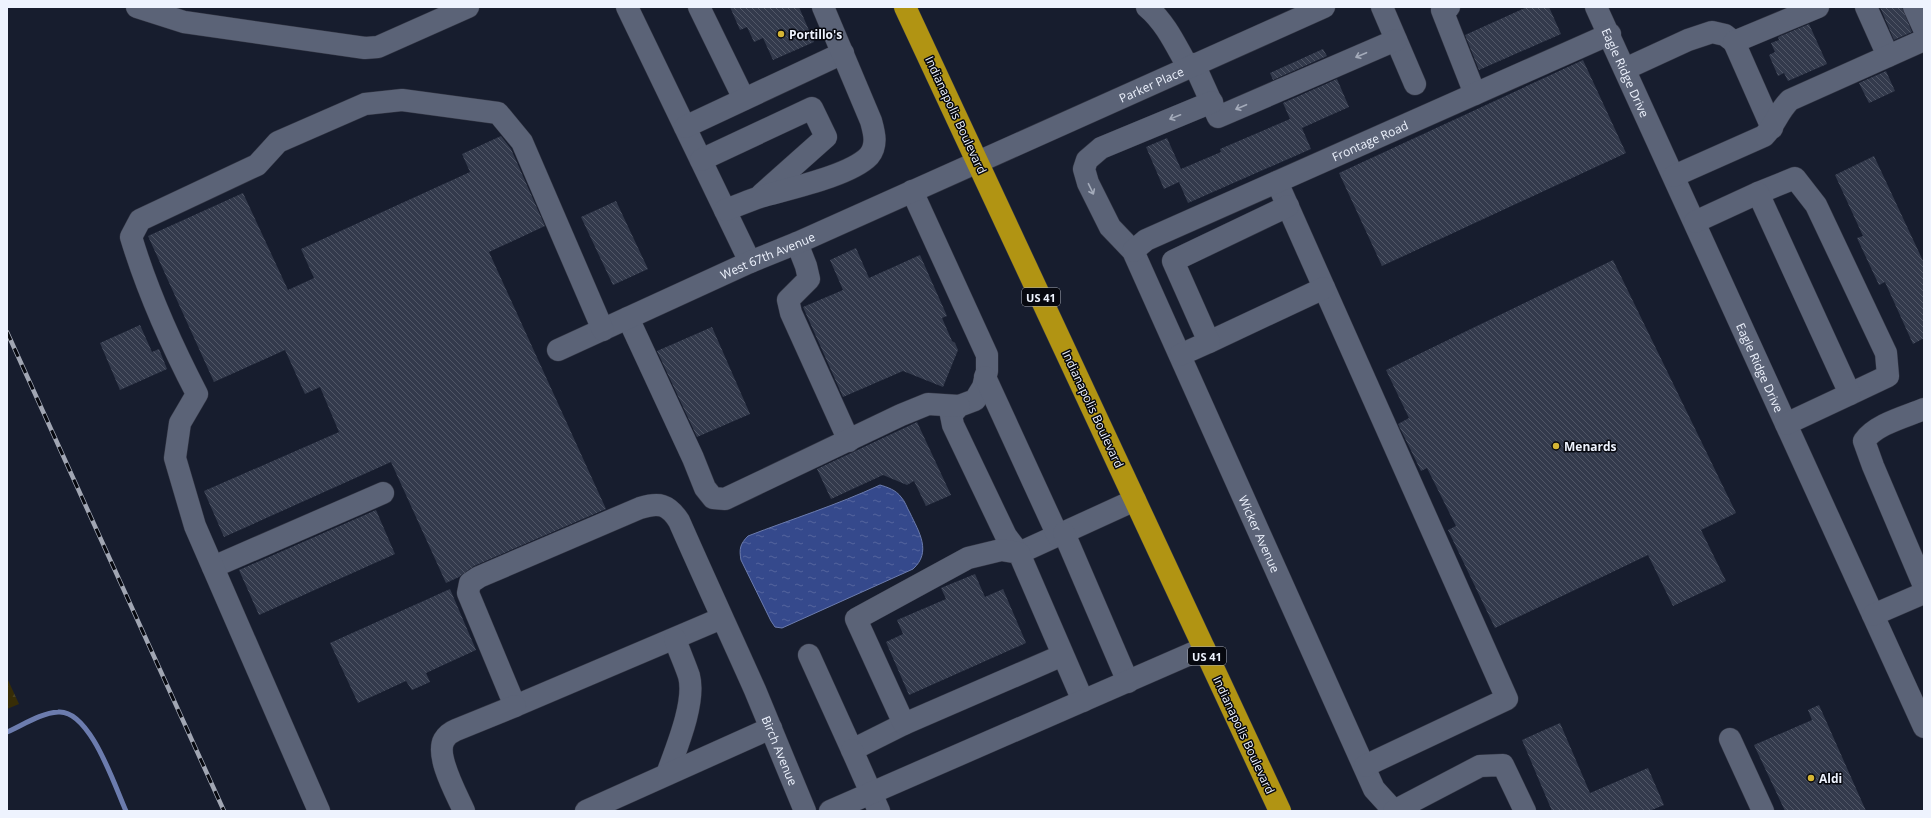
<svg xmlns="http://www.w3.org/2000/svg" width="1931" height="818" viewBox="0 0 1931 818" font-family="'Open Sans',sans-serif">
<defs>
<pattern id="forest-firs" width="22" height="20" patternUnits="userSpaceOnUse"><rect width="22" height="20" fill="#372d07"/><path d="M5 1l3.5 6h-7zM16 11l3.5 6h-7z" fill="#4a4220"/></pattern>
<pattern id="water-ripples" width="26" height="14" patternUnits="userSpaceOnUse"><rect width="26" height="14" fill="#35498c"/><path d="M2 4q2-2 4 0t4 0M15 11q2-2 4 0t4 0" fill="none" stroke="#53649d"/></pattern>
<pattern id="building-back-hatch" width="6" height="6" patternUnits="userSpaceOnUse"><rect width="6" height="6" fill="#333a4c"/><path d="M-1 5l2 2M0 0l6 6M5-1l2 2" fill="none" stroke="#515767"/></pattern>
</defs>
<rect width="100%" height="100%" fill="#171d2e"/>
<path fill="url(#forest-firs)" d="M7,678L19,704L7,709Z"/>
<path fill="url(#water-ripples)" stroke="#6c7cae" d="M880,485C887,487 896,490 901,497C905,501 907,508 910,513C919,532 932,552 913,569L782,628L775,627L771,621L741,560C739,549 740,544 748,536C792,519 837,505 880,485Z"/>
<g fill="none" stroke-linecap="round" stroke-linejoin="round">
<path stroke="#6c7cae" stroke-width="5" d="M7,732C23,725 41,713 58,712C90,709 115,787 126,811"/>
</g>
<path fill="url(#building-back-hatch)" d="M730,7H799L814,42L773,60L763,38L754,42L747,27L740,30Z
M1527,7H1549L1561,34L1479,70L1465,35Z
M1880,7H1902L1912,32L1894,40Z
M1809,24L1827,64L1788,81L1784,73L1778,76L1769,55L1775,52L1771,43L1779,40L1778,37Z
M1323,49L1327,56L1273,80L1270,73Z
M1583,60L1626,153L1382,266L1339,173Z
M1886,71L1895,91L1869,103L1859,83Z
M1337,79L1349,107L1302,128L1311,149L1188,203L1179,182L1164,189L1146,147L1167,138L1181,169L1221,152L1220,149L1290,119L1283,103Z
M501,136L511,149L545,226L489,252L606,509L474,566L459,577L446,583L391,462L224,537L204,491L339,432L320,387L305,394L285,350L214,382L148,236L243,193L288,290L314,278L301,249L470,172L462,154Z
M1874,156L1924,263V338L1913,344L1885,282L1879,285L1857,238L1863,236L1835,175Z
M616,201L648,269L613,285L581,217Z
M856,248L869,278L920,255L947,316L942,318L952,341L955,343L958,350L943,387L903,371L843,397L803,307L843,290L830,260Z
M1613,260L1736,513L1701,530L1726,581L1673,606L1648,555L1495,628L1448,530L1456,526L1427,468L1421,471L1398,424L1409,418L1386,370Z
M140,325L152,352L159,349L167,369L120,390L100,343Z
M712,327L750,414L697,437L657,351Z
M917,422L951,495L926,506L914,481L907,485L883,475L831,499L817,469Z
M376,510L395,554L259,615L239,570Z
M975,574L985,597L1003,589L1026,643L909,695L886,642L903,634L897,620L946,599L941,588Z
M450,589L476,650L426,673L430,682L412,690L406,681L358,703L330,643Z
M1819,705L1866,811H1785L1754,745L1812,720L1808,710Z
M1560,723L1590,793L1648,768L1664,805L1649,811H1552L1522,740Z"/>
<g fill="none" stroke-linecap="round" stroke-linejoin="round">
<defs>
<g id="minor">
<path d="M137,7L184,22L365,48L378,47L468,7"/>
<path d="M627,7L750,262"/>
<path d="M699,7L744,99"/>
<path d="M1147,7C1166,23 1176,46 1188,67"/>
<path d="M1382,7L1415,84"/>
<path d="M1449,7L1442,10L1475,94"/>
<path id="s1" d="M1596,7L1924,727"/>
<path d="M1866,7L1888,56"/>
<path d="M1914,7L1924,29"/>
<path d="M1194,64L1218,117L1396,40"/>
<path d="M1625,69L1688,40L1712,32L1725,35L1734,42"/>
<path id="s2" d="M1212,102L1101,148L1087,160L1084,169L1088,183L1110,227L1133,251L1374,789L1394,811"/>
<path d="M685,127L843,53"/>
<path d="M1772,128L1734,42L1818,7"/>
<path d="M701,160L812,108L826,137L762,194"/>
<path d="M1674,176L1764,136C1776,124 1777,113 1790,100L1924,40"/>
<path d="M1277,182L1507,699L1365,766"/>
<path d="M912,191L987,355V371L983,387L975,400L959,406L951,415L953,425L1006,536L1019,553L1135,500"/>
<path d="M1758,193L1795,178L1816,205L1886,353L1888,376L1850,394"/>
<path d="M725,210C737,206 748,201 760,197C787,189 850,176 869,156C878,145 874,132 871,121L823,7"/>
<path d="M1695,222L1758,193L1850,394L1786,424"/>
<path d="M797,243L806,266L809,279L788,300L791,313L849,441"/>
<path id="s3" d="M1133,251L1146,240L1610,34"/>
<path d="M628,318L693,458L705,488L713,498L725,499L901,415L928,404L959,406"/>
<path d="M1209,342L1324,288"/>
<path id="s4" d="M558,350L750,262L797,243L1324,7"/>
<path d="M1180,355L1209,342L1173,261L1288,206"/>
<path d="M985,377L1058,536"/>
<path d="M1924,409C1905,417 1876,424 1864,441L1873,466L1924,586"/>
<path d="M1064,533L1128,682"/>
<path d="M213,567L383,493"/>
<path d="M1873,615L1924,593"/>
<path id="s5" d="M722,618L515,706L468,593L470,583L479,577L640,508C659,502 668,504 679,521C704,578 730,634 755,690L805,811"/>
<path d="M809,655L852,750L904,724"/>
<path d="M1063,655L904,724L856,619L968,558L1001,550L1019,553L1083,701"/>
<path d="M1730,739L1763,811"/>
<path d="M852,750L879,811"/>
<path d="M667,774C676,749 696,702 689,676C685,664 679,651 675,639"/>
<path d="M319,811L195,526L175,458L180,423L197,394C171,344 147,290 131,237L140,220L257,165L278,142L365,104L402,100L498,113L522,142L603,330"/>
<path d="M464,811C457,795 435,756 444,740C447,735 451,732 456,730L515,706"/>
<path d="M586,811L771,728"/>
<path d="M830,811L1204,648"/>
<path d="M1394,811L1480,766L1503,765L1525,811"/>
</g>
<path id="highway" d="M905,7L1280,811"/>
</defs>
<use href="#minor" stroke="#333644" stroke-width="23"/>
<use href="#highway" stroke="#333644" stroke-width="23"/>
<use href="#minor" stroke="#5b6377" stroke-width="22"/>
<use href="#highway" stroke="#b19413" stroke-width="22"/>
<defs>
<path id="rail" d="M7,332L224,811"/>
</defs>
<use href="#rail" stroke="#a1a6b3" stroke-width="4.5"/>
<use href="#rail" stroke="#06080f" stroke-width="3" stroke-dasharray="9" stroke-linecap="butt"/>
</g>
<defs><path id="oneway-shaft" d="M-6 0H5M1.5-3L5.5 0L1.5 3" fill="none" stroke-width="1.6" stroke-linecap="round" stroke-linejoin="round"/></defs>
<g stroke="#a4abba">
<use href="#oneway-shaft" transform="translate(1361 55) rotate(157)"/>
<use href="#oneway-shaft" transform="translate(1241 107) rotate(157)"/>
<use href="#oneway-shaft" transform="translate(1175 117) rotate(158)"/>
<use href="#oneway-shaft" transform="translate(1091 189) rotate(64)"/>
</g>
<g fill="#d5b534" stroke="#06080f" stroke-width="1.5">
<circle cx="781" cy="34" r="4"/>
<circle cx="1556" cy="446" r="4"/>
<circle cx="1811" cy="778" r="4"/>
</g>
<g text-anchor="middle" dominant-baseline="central" stroke-width="3" stroke-linejoin="round" paint-order="stroke">
<g fill="#06080f" stroke="#a8acb6" stroke-width="1">
<rect x="1022" y="288" width="38" height="18" rx="3"/>
<rect x="1188" y="647" width="38" height="18" rx="3"/>
</g>
<g font-size="11" font-weight="bold" fill="#eef3fe">
<text x="1041" y="297">US 41</text>
<text x="1207" y="656">US 41</text>
</g>
<g font-size="12" font-weight="bold" fill="#eef3fe" stroke="#06080f" text-anchor="start">
<text x="789" y="34">Portillo's</text>
<text x="1564" y="446">Menards</text>
<text x="1819" y="778">Aldi</text>
</g>
<g font-size="12" fill="#eef3fe" stroke="#06080f">
<text stroke="none"><textPath href="#s1" startOffset="72">Eagle Ridge Drive</textPath></text>
<text stroke="none"><textPath href="#s4" startOffset="650">Parker Place</textPath></text>
<text transform="translate(956 115) rotate(65)">Indianapolis Boulevard</text>
<text stroke="none"><textPath href="#s3" startOffset="262">Frontage Road</textPath></text>
<text stroke="none"><textPath href="#s4" startOffset="230">West 67th Avenue</textPath></text>
<text stroke="none"><textPath href="#s1" startOffset="396">Eagle Ridge Drive</textPath></text>
<text transform="translate(1093 409) rotate(65)">Indianapolis Boulevard</text>
<text stroke="none"><textPath href="#s2" startOffset="555">Wicker Avenue</textPath></text>
<text transform="translate(1244 735) rotate(65)">Indianapolis Boulevard</text>
<text stroke="none"><textPath href="#s5" startOffset="840">Birch Avenue</textPath></text>
</g>
</g>
<rect width="1931" height="818" fill="none" stroke="#eef3fe" stroke-width="16"/>
</svg>
